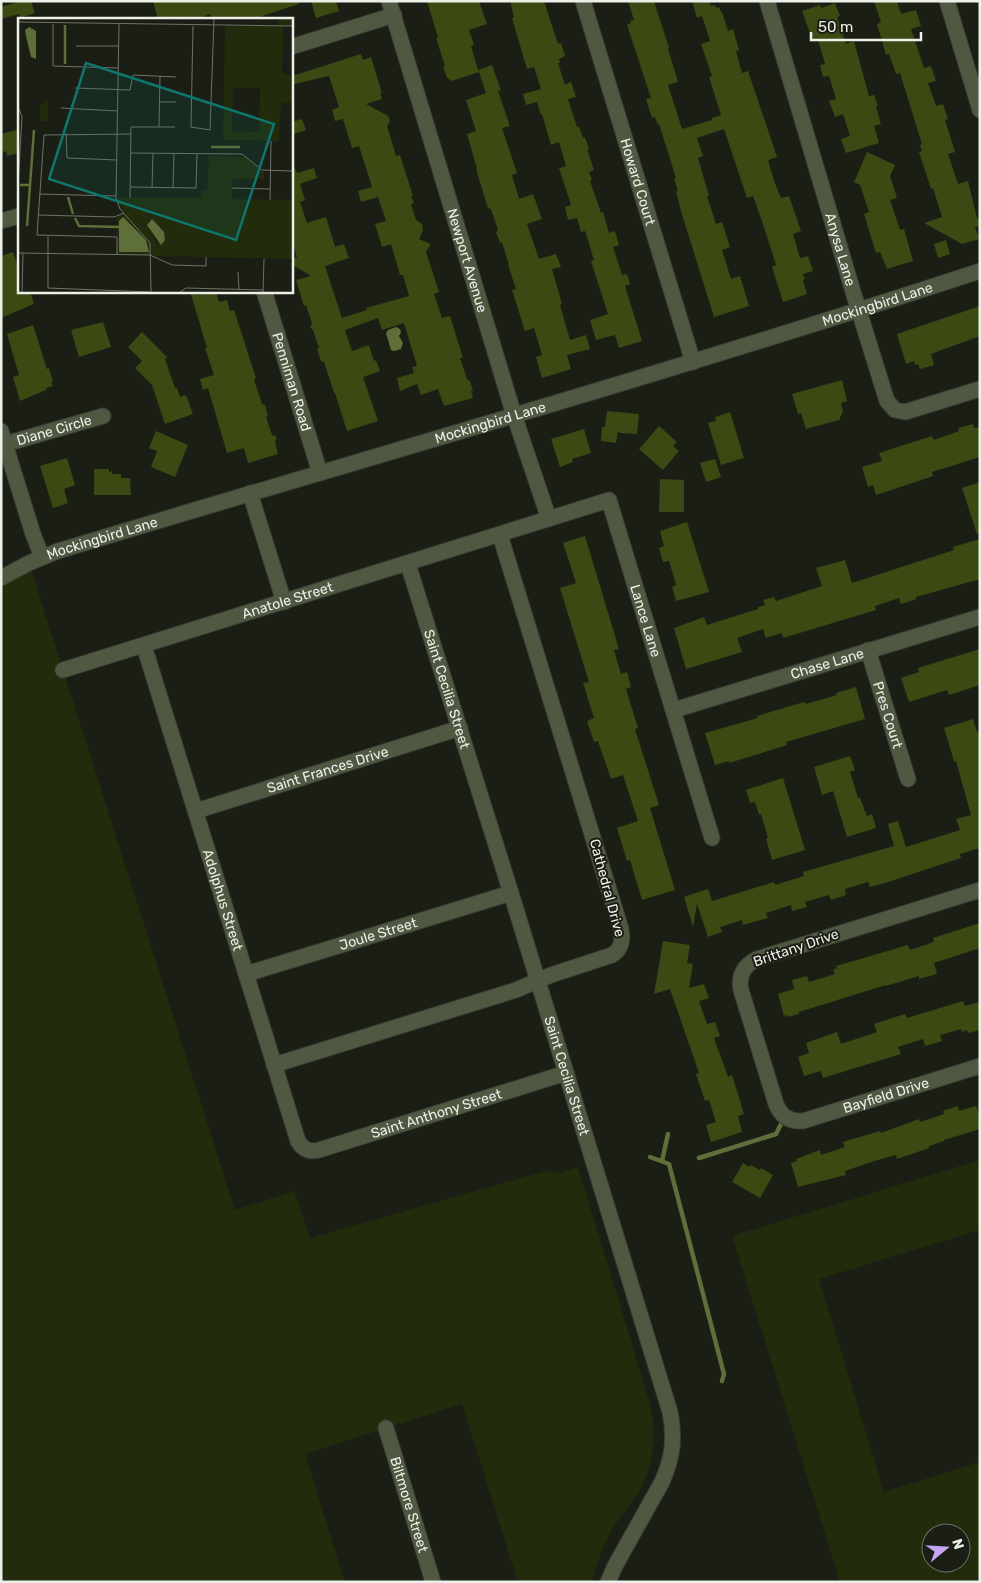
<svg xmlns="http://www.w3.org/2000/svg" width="981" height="1583" viewBox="0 0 981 1583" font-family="Rubik,sans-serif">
<rect width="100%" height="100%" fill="#1b1e15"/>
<path fill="#222b0c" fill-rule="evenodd" d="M29,563L235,1210L294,1191L310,1238L546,1171L560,1173L578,1167L648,1397C657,1429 656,1460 640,1490C633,1503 623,1513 615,1525C604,1542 597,1562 592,1582H518L462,1404L305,1454L345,1582H1V578Z
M980,1160V1230L819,1279L884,1492L980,1462V1582H840L732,1236ZM931,1533H961V1563H931Z"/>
<path fill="#5f6f39" d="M396,327L400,329L401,333L399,336L403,343L401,349L394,351L391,350L386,333L388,330Z"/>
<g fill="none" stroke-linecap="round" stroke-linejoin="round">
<path stroke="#5f6f39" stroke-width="4.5" d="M650,1157L669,1164L724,1374L722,1381
M699,1158L776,1134L784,1118
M662,1161L668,1134"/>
</g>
<path fill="#3b4912" d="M21,1H31L35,13L20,18L19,14L1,19V7Z
M153,1H299V4L253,19H212L210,14L196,19H158Z
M311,1H336L339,11L316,18Z
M427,1H479L487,24L469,30L474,45L471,46L478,70L492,65L501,90L498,91L510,126L502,128L517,173L512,175L519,199L533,194L542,219L527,224L539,259L556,254L561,267L552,269L562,304L560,305L570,340L586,335L590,349L567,355L571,369L542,378L536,357L542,355L534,328L525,331L512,290L516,289L508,265H509L502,242L500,243L496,232L498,230L491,209L488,208L486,202L476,169H477L467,134L476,131L466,100L486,93L479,72L452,81L447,78L443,66H445L436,38L438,37Z
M510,1H544L558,44L561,43L565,56L559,59L560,63H558L565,85L571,82L576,97L568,99L577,127H579L583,138L585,137L589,149H587L594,170L589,172L592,180L590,181L601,213L603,212L609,233L615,231L619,245L613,247L622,275L627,274L630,284L625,286L642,341L619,348L615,335L596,340L590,320L608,314L591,261L594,260L585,231L581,232L577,218L568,220L565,207L571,205L559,168L566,166L559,142L551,145L542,114L541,115L537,102L526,105L523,94L541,89L534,67L527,69L512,18L514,17Z
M628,1H654L669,48L668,49L678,82L668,85L682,129L712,120V118L721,115L709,77L712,76L701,44L710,41L702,16L697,18L692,1H709L711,6L715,5L716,8L719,7L721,12H722L728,31L733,29L739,50L736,51L742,73L748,71L777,157L768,160L774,181L781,198L789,196L801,231L793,234L800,258L808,256L813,271L803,274L805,279L803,280L807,294L783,302L772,267L776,265L762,221L753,196L747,198L724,129L697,138L703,156L698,158L709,196H707L716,224L722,222L730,247L722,250L731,279L740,276L749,306L714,317L681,211L676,191H678L674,178H676L659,124L658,125L655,117L652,118L646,99L651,98L627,25L631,23L630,21L634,20Z
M874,1H897L901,14L916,10L921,26L911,29L924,68L931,66L936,81L928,83L936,106L943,104L948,119L945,120L955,152L948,154L958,184L968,181L977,218L980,219V226L975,227L979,239L962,244L924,223L942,217L933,188L931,189L919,152L922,151L920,145L922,144L900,73L896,74L889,54L886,55L877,24L881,22Z
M835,3L840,16L837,17L846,44L854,41L869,96L874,95L878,106L876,107L881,124L874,126L879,143L846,153L841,139L850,136L843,114L835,117L829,101L836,99L829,76L823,77L820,65L825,64L818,40L813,42L802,11L820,5L821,8Z
M361,54L363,60L371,57L382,93H380L382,99L366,104L388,116L390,121L387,126L396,156L400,155L413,196H411L414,203L411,204L416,220L422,224L423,230L419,239L431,244L426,252L439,292L434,294L442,318L450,316L463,358H460L467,379L470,381L473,391H471L473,398L444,406L438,389L421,395L417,384L400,391L397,378L414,373L412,367L417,366L404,323L382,330L378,318L345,330L352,351L369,345L374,361L376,360L380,371L363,377L378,421L347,431L335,393H334L324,362L321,361L317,349L319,348L313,330L310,327L312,323L306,305L304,306L296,280L311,276L291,264V259L297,257L291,238V166H294L297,173L314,168L317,178L300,184L305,200L300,202L307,223L326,217L335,247L344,244L349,258L325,266L342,318L367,310L366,308L409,296L403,275H400L391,244L382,247L375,224L386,221L378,197L361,202L358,191L372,187L359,146L352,148L343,119L335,121L332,110L339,107L329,76L294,84L292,76Z
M302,119L306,130L291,135V122Z
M19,129V153L7,156L6,151L1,153V134Z
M867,152L895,165L890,176L897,198L890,200L900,230L904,229L913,261L887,269L880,252L876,253L864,214L869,212L860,185L854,182Z
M946,240L950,254L938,258L934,244Z
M13,252L19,269V291H30L34,304L1,318V256Z
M190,291H216L219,302L227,300L230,311L234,310L256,378L254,380L262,404L265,405L268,416L266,417L272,435L277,437L275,442L278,454L248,463L244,448L227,453L208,388L203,390L200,379L214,375L205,348H207Z
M980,306V336L931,354L934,365L920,369L918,364L915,365L914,361L906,364L897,334Z
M103,322L111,347L79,357L71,330Z
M33,325L46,366L47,369L49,368L53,382H51L53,386L46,388V390L20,401L13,377L19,375L7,334Z
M142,332L167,357L165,359L175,388H177L180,397L186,395L193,414L165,424L152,385L135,368L142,361L128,347Z
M842,380L847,401L841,403L843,411L839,420L806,429L801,413L798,414L792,394Z
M607,411L639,414L637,434L620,433L618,431L616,443L601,441L602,427H605Z
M730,412L744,458L721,465L708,423L716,421L715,417Z
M973,424L974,428L980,427V457L932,472L933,476L876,495L873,485L868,487L862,467L882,461L879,453L932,436L934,440L959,431L958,428Z
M659,426L677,442L673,446L679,451L663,470L639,449Z
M584,429L591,453L572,459L573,462L560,467L551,439Z
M156,431L188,445L175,477L151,467L157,451L149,448Z
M67,458L75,485L64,489L68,503L53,508L40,466Z
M715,459L721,477L706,482L700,463Z
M94,469H109V472L112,471V474H121V478H130L131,495H94Z
M660,479L684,480V512H659Z
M980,482V533L977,534L962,488Z
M687,522L709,592L676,601L672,587L676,585L669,561L663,562L659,548L664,546L660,531Z
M585,536L619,649L614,650L621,674L627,672L631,687L626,689L638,728L635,729L659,805L650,808L675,890L642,900L630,860L627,861L617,828L638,821L623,775L611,779L598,741L594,742L587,721L594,718L583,683L589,682L560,588L576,583L563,543Z
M980,539V579L916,597V599L901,604L899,598L875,606L876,610L783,638L782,633L766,638L763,629L737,638L742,652L686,669L674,628L704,617L707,625L758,609V607L765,605L763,600L774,597L776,601L822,586L816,568L845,560L852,583L954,550L953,547Z
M980,649V685L949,695L947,690L909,702L901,678L919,672L918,668Z
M856,687L865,719L786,742L787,745L729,763V761L715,765L705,733L758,718L757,716L797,704L805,702L806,704L837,695L836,693Z
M973,719L977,732L980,731V848L960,854L961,858L885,883L870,887L868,882L845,889L846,895L831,900L829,895L805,902L807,907L792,911L791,905L766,913L768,918L743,925L742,920L720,927L722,932L708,937L697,904L693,927L684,897L708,889L712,901L774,882L775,885L804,876L803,872L894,846L888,824L898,821L906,847L960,830L956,819L971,815L956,761H954L944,728Z
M850,756L855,770L850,772L858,798H860L867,816L872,814L876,828L847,837L833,791L822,795L814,767Z
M783,778L805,850L772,860L766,839L768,838L761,814L759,815L755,802L750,803L746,790Z
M980,923V948L934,963L937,974L919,979V976L886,986V985L799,1012V1014L788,1017V1015L784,1016L778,994L794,989L792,980L807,976L809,982L835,974L833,970L837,968L836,966L908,945L910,950L934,942L933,938Z
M663,941L690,945L687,963L693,964L689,988L704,984L709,998L699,1001L707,1024L715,1022L720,1036L714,1038L728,1077L732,1075L744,1114L738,1116L742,1132L711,1142L706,1125L716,1122L709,1100L705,1101L696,1074L699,1073L670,989L654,994Z
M963,1001L965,1006L980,1002V1030L968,1033L967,1030L962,1032L961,1029L940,1035L942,1041L925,1046L923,1039L898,1047L901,1054L823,1078L821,1071L804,1076L798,1057L809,1053L806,1043L837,1032L841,1044L877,1032L874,1024L905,1014L907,1018Z
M958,1106L959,1111L976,1106L980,1117V1129L944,1140V1141L929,1146V1148L897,1159L896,1155L874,1161L845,1171L846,1175L798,1187L791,1163L797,1161L796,1159L820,1150L821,1155L845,1147L843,1142L880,1131L881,1133L919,1119L920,1122L944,1114L943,1111Z
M743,1163L749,1167L751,1165L760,1170L761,1168L773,1175L760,1198L732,1182Z"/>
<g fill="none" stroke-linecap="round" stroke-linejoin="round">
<defs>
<g id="minor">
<path id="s1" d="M389,1L514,415L549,519"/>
<path id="s2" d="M583,1L693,362"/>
<path id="s3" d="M767,1L854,295L887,401L895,410L905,412L980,389"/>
<path d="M947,1L980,110"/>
<path d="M291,47L394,15"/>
<path d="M1,221L19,216"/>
<path id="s4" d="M264,291L320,473"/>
<path d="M1,431L33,534L42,557"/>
<path id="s5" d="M5,444L103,416"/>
<path d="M250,493L284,602"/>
<path id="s6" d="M408,564L511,893L670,1412C675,1439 673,1457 662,1482L615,1566L608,1582"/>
<path id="s7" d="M1,578L29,563L58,551C366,458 675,371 980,271"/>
<path id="s8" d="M144,646L298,1141C303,1150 310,1152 319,1150L566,1073"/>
<path id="s9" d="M868,650L908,779"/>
<path id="s10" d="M63,670L609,500L712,838"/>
<path id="s11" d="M674,710L980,617"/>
<path id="s12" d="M196,811L460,728"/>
<path id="s13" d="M980,890L757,959C744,965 738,976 741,990L776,1104C781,1116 789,1122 803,1121L980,1066"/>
<path id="s14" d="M246,974L511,893"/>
<path d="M274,1065L516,990L551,975L612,955C622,949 623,940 621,929L500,535"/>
<path id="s15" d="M386,1428L433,1582"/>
</g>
</defs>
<use href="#minor" stroke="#383b33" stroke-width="17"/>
<use href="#minor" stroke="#505842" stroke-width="15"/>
</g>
<g text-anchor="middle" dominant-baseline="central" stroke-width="4" stroke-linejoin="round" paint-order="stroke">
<g font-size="14" fill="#edefe9" stroke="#1b1e15">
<text stroke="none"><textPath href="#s2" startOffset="189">Howard Court</textPath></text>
<text stroke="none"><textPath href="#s3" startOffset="259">Anysa Lane</textPath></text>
<text stroke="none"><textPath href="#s1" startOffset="271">Newport Avenue</textPath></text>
<text stroke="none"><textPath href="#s7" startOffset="919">Mockingbird Lane</textPath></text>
<text stroke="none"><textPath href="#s4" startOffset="95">Penniman Road</textPath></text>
<text stroke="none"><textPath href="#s7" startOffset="514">Mockingbird Lane</textPath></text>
<text stroke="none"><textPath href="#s5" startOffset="51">Diane Circle</textPath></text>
<text stroke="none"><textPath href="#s7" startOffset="109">Mockingbird Lane</textPath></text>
<text stroke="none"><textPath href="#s10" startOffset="235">Anatole Street</textPath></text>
<text stroke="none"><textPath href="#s10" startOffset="698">Lance Lane</textPath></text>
<text stroke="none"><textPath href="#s11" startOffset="160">Chase Lane</textPath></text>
<text stroke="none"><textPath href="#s6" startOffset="131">Saint Cecilia Street</textPath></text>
<text stroke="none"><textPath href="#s9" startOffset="68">Pres Court</textPath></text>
<text stroke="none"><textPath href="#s12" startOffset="138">Saint Frances Drive</textPath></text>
<text transform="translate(607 888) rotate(75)">Cathedral Drive</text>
<text stroke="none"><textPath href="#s8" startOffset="266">Adolphus Street</textPath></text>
<text stroke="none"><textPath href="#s14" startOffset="138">Joule Street</textPath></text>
<text transform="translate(796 948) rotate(-19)">Brittany Drive</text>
<text stroke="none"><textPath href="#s6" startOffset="536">Saint Cecilia Street</textPath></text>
<text stroke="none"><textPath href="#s13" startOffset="512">Bayfield Drive</textPath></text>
<text stroke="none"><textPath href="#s8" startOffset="666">Saint Anthony Street</textPath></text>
<text stroke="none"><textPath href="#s15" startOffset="80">Biltmore Street</textPath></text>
</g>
</g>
<g transform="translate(18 18)">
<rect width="275" height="275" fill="#1b1e15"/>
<path d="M260,1H275V8L265,9L264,54L275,59V85L263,84L261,123L205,122L207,8H260ZM215,70H242L241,114L214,113ZM27,83L30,82V103H24L22,99V87ZM191,138L227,139L246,154V161H215L214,181L275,182V241L99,237V199L106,195L98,180H183V172H189ZM134,201L146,216L147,220L139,225L129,205Z" fill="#222b0c" fill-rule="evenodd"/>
<path d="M11,9L18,13V41L13,39L8,18L7,12ZM105,199L128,222L131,234H101V203ZM134,201L146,214L147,222L143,227L129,207Z" fill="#5f6f39"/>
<path fill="none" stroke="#5f6f39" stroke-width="2.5" d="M47,46V7M193,129H222M2,167H12L9,208M12,167L16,112M50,179L55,196M57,200L61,208L101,209"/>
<path fill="none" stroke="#6f726a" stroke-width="1" d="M0,4L275,8M35,6V48L100,50M101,6L98,180L102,191L132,225L133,274M175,8L173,109L192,112L196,1M58,28H100M57,70L112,72L115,57L158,59M141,84H158M0,88L4,99L0,167M43,90L100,93M141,109L142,58M48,115L49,140L99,142M113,135L224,136L244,152L275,153M113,169L178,170L179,136M134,169L135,135M155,170L156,135M214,170L252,171M21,176L98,178M112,180L113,109H157M252,182L253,123M20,197L96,199L106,195M30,218V270L133,274M0,235L132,237L154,247L188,248V239M99,237V219L19,217L26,117L113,116M220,254L221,271M4,274L5,235M162,274L168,270L245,272M245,274L246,241"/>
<path fill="#0f766e" fill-opacity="0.15" stroke="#0f766e" stroke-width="2.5" d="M68,45L256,106L218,222L31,161Z"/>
<rect width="275" height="275" fill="none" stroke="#edefe9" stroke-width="2.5"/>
</g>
<rect width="981" height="1583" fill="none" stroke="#edefe9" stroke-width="5"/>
<g transform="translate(946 1548) rotate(72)"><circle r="24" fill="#1b1e15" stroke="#6f726a"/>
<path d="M0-4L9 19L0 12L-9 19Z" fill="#c5a7f1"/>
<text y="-8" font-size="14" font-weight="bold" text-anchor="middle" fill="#edefe9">N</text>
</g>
<path d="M811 32v8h110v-8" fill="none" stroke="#edefe9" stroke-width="2.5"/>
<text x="818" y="32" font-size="15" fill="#edefe9" stroke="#1b1e15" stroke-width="4" paint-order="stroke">50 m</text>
</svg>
